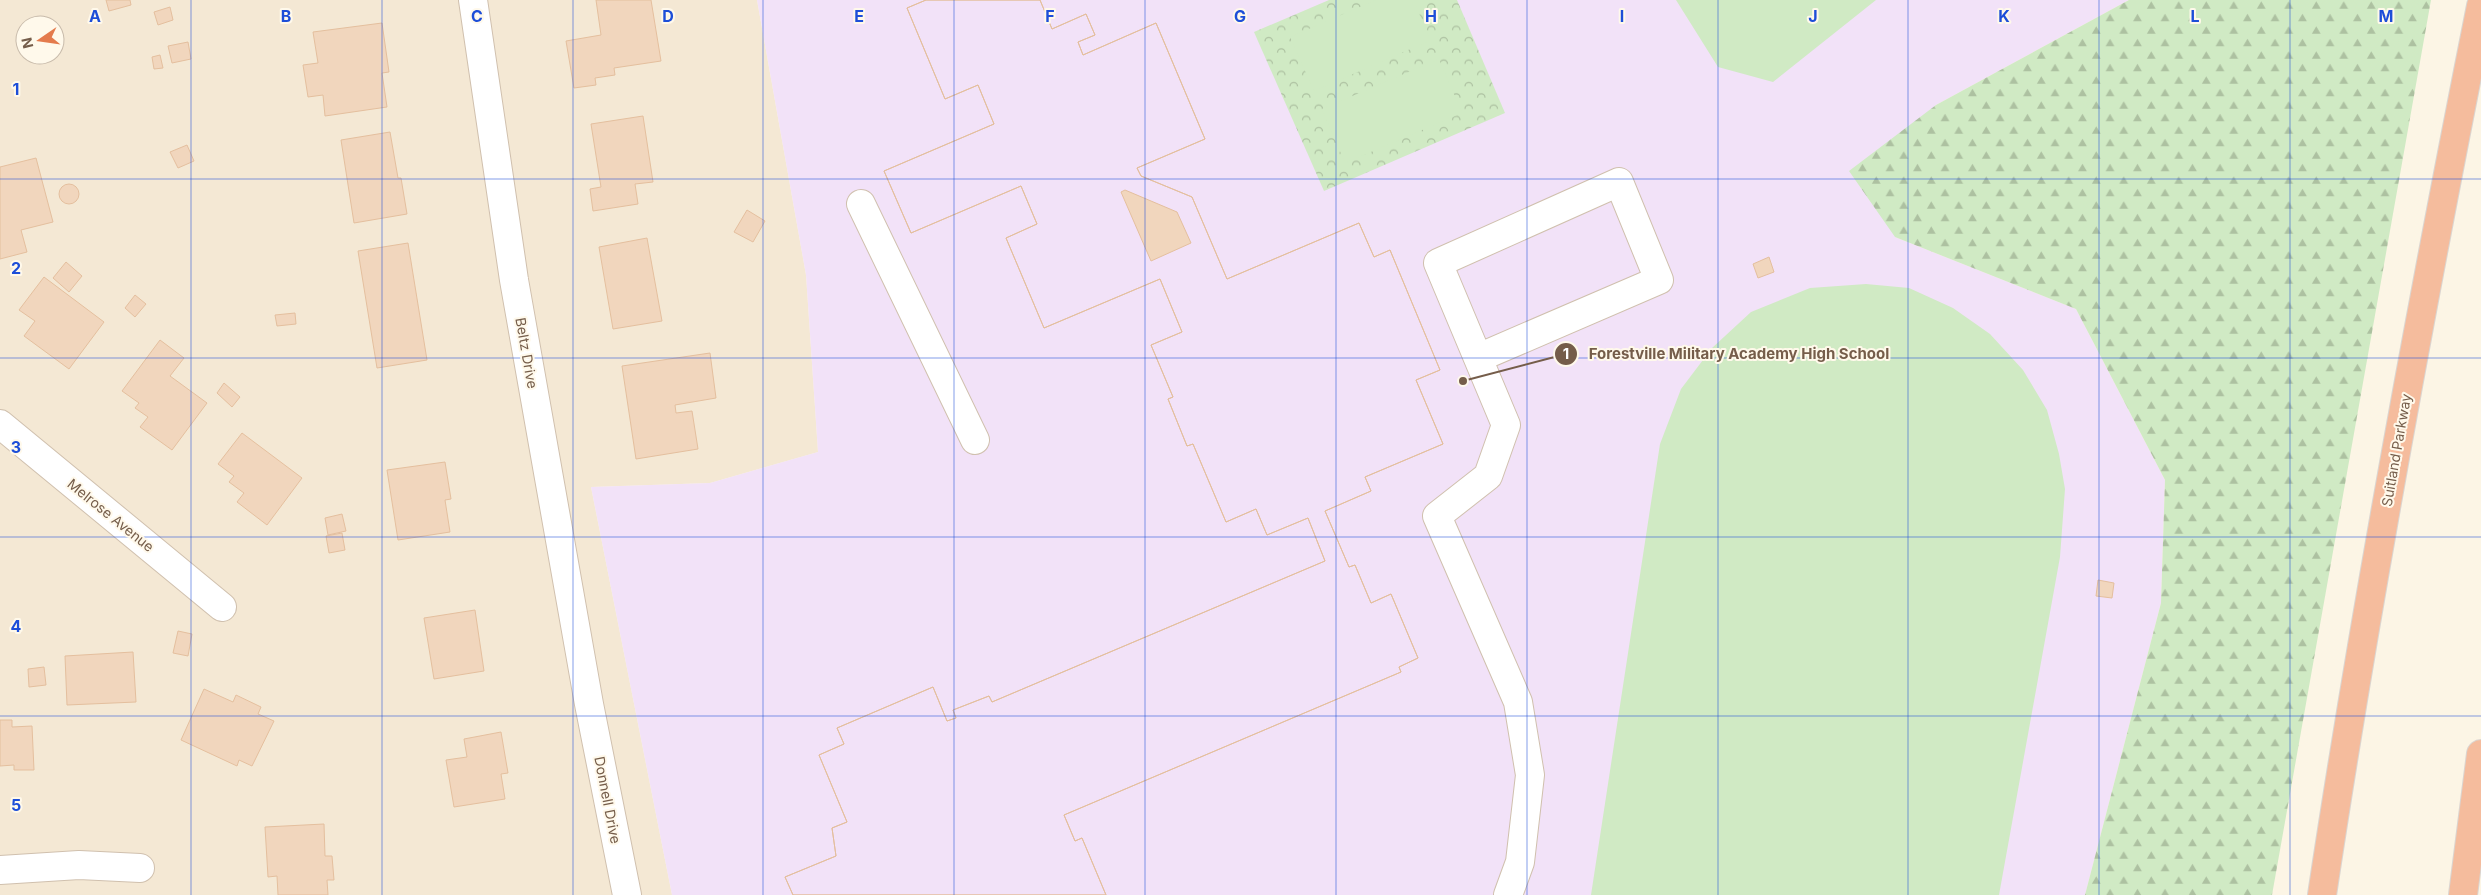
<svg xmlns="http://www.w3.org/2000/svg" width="2481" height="895" viewBox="0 0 2481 895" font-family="Inter,sans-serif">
<defs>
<pattern id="forest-firs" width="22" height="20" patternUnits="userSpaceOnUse" patternTransform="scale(1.25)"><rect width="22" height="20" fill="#d0eac4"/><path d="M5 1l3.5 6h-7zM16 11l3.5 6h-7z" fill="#adc1a1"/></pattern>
<pattern id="park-crowns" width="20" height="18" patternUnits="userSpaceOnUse" patternTransform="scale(1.25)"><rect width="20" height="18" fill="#d0eac4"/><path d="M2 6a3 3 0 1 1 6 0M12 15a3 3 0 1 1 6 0" fill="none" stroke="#adc1a1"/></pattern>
</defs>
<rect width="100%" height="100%" fill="#fcf5e5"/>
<path fill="#f4e8d4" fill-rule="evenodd" d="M0,0H757L806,275L818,452L710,483L591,487L672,895H0ZM25,25H55V55H25Z"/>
<path fill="#f2e2f8" d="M757,0H2129L1936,105L1895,237L2076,309L2165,480L2161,603L2085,895H672L591,487L710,483L818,452L806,275Z"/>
<path fill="url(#forest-firs)" d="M2129,0H2431L2272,895H2085L2161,603L2165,480L2076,309L1895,237L1849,171L1936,105Z"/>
<path fill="url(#park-crowns)" d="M1329,0H1457L1505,113L1324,191L1254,32Z"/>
<path fill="#d0eac4" d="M1376,0H1413L1431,40L1314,91L1290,37Z
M1676,0H1876L1773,82L1718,67Z
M1439,59L1462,113L1345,163L1322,109Z
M1866,284L1909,288L1953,308L1990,334L2023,370L2047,410L2059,454L2065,489L2060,557L1999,895H1591L1660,444L1681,389L1712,348L1751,312L1810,288Z"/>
<path fill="#f1d6bd" stroke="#e4bf9e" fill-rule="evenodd" d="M106,0H130L131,5L109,11Z
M596,0H651L661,61L614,68L615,75L595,78L596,85L574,88L566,41L601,35Z
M926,0H1040L1052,29L1086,14L1095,35L1078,42L1083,55L1156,23L1205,139L1137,168L1141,176L1192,197L1227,279L1359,223L1374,257L1390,250L1440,370L1416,380L1443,444L1365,477L1371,491L1325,511L1349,567L1355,565L1371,603L1391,594L1418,658L1399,667L1401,672L1064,815L1075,841L1082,838L1106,895H793L785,877L836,856L832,828L847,822L819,755L844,744L837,728L933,687L947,721L956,718L953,710L989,696L992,702L1325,561L1308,518L1267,535L1256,509L1226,522L1193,444L1187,446L1168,399L1173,397L1151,345L1182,332L1160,279L1044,328L1006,238L1037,224L1021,186L911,233L884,171L994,124L978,85L945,99L907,8ZM1125,190L1177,212L1191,243L1151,261L1121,192Z
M926,0H1040L1052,29L1086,14L1095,35L1078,42L1083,55L1156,23L1205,139L1137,168L1141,176L1192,197L1227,279L1359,223L1374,257L1390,250L1440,370L1416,380L1443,444L1365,477L1371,491L1325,511L1349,567L1355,565L1371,603L1391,594L1418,658L1399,667L1401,672L1064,815L1075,841L1082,838L1106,895H793L785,877L836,856L832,828L847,822L819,755L844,744L837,728L933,687L947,721L956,718L953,710L989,696L992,702L1325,561L1308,518L1267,535L1256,509L1226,522L1193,444L1187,446L1168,399L1173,397L1151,345L1182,332L1160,279L1044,328L1006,238L1037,224L1021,186L911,233L884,171L994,124L978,85L945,99L907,8Z
M170,7L173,20L158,25L154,12Z
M382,23L389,72L382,73L387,107L325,116L323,95L308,97L303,65L318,63L313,32Z
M188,42L191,59L172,63L168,46Z
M160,55L163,68L154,69L152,57Z
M643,116L653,182L635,184L638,204L593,211L590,189L601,187L591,124Z
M390,132L398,178H401L407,214L354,223L341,140Z
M187,145L194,161L178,168L170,152Z
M36,158L53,222L21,230L27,252L0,259V167Z
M59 194a10 10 0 1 1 20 0a10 10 0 1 1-20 0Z
M747,210L765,221L753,242L734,232Z
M647,238L662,321L613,329L599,247Z
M408,243L427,360L377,368L358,251Z
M1769,257L1774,272L1758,278L1753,264Z
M66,262L82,276L69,292L53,278Z
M44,277L104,322L69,369L24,336L35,321L19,310Z
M135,295L146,304L135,317L125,308Z
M295,313L296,324L277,326L275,315Z
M160,340L184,358L170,376L207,403L172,450L140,427L148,417L135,408L139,403L122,391Z
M710,353L716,398L675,405L676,413L692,411L698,449L636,459L622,366Z
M224,383L240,397L232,407L217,393Z
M242,433L302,478L267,525L237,502L244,493L229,482L234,476L218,464Z
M445,462L451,499L445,500L450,532L398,540L387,470Z
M342,514L346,531L328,535L325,518Z
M342,533L345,550L329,553L326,536Z
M2098,580L2114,583L2112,598L2096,596Z
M475,610L484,671L434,679L424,618Z
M178,631L192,634L188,656L173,653Z
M133,652L136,702L67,705L65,656Z
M44,667L46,685L29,687L28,669Z
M204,689L233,702L236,695L261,707L258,714L274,721L252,766L239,760L237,766L181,740Z
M0,720H12V727L32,726L34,770H14V765L0,766Z
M501,732L508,773L501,774L505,799L454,807L446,760L467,757L464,739Z
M324,824L325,856H332L334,880H327L328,895H278L277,876L268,877L265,827Z"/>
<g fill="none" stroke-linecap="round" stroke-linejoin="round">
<defs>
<path id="minor" d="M473,0L514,280L589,704L627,895
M861,204L975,440
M1478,358L1659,280L1619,182L1438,263L1506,425L1488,476L1437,516L1518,702L1530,775L1520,862L1508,895
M0,424L222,607
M0,870L79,865L140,868"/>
<path id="highway" d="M2322,895C2367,597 2422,302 2481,6
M2463,895L2481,754"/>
</defs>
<use href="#minor" stroke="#d0c0ae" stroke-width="30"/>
<use href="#highway" stroke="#dbd5d0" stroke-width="30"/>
<use href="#minor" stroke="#fff" stroke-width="28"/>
<use href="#highway" stroke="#f5bc9d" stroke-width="28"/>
</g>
<path fill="none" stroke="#1d4ed8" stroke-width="1" stroke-opacity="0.55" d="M191,0V895M382,0V895M573,0V895M763,0V895M954,0V895M1145,0V895M1336,0V895M1527,0V895M1718,0V895M1908,0V895M2099,0V895M2290,0V895M0,179H2481M0,358H2481M0,537H2481M0,716H2481"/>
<g text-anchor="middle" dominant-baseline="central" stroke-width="4" stroke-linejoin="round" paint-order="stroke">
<g font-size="14" fill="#755d4a" stroke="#fff9eb">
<text transform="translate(527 353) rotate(80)">Beltz Drive</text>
<text transform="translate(2396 450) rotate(-80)">Suitland Parkway</text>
<text transform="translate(111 515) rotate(39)">Melrose Avenue</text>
<text transform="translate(608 800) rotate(79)">Donnell Drive</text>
</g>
</g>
<g font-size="16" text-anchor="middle" font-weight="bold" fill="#1d4ed8" stroke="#fff9eb" stroke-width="4" stroke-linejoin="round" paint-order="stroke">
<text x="95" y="22">A</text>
<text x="286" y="22">B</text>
<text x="477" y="22">C</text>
<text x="668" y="22">D</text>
<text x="859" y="22">E</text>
<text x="1050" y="22">F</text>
<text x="1240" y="22">G</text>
<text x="1431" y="22">H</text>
<text x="1622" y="22">I</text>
<text x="1813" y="22">J</text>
<text x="2004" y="22">K</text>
<text x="2195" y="22">L</text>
<text x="2386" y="22">M</text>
<text x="16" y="95">1</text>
<text x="16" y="274">2</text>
<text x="16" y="453">3</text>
<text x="16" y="632">4</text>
<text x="16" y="811">5</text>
</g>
<path fill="none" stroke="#755d4a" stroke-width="2" d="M1463 381L1566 354"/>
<g fill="#755d4a" stroke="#fff9eb" stroke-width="2">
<circle cx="1463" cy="381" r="5"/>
<circle cx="1566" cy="354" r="12"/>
</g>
<g font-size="15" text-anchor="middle" font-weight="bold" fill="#fff">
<text x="1566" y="359">1</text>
</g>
<g font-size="15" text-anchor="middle" font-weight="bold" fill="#755d4a" stroke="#fff9eb" stroke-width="4" stroke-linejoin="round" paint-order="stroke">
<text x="1739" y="359">Forestville Military Academy High School</text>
</g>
<g transform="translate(40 40) rotate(257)"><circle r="24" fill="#fff9eb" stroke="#c8bbab"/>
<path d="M0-4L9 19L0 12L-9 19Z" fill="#e47b4c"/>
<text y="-8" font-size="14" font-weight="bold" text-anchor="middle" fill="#755d4a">N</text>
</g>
</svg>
